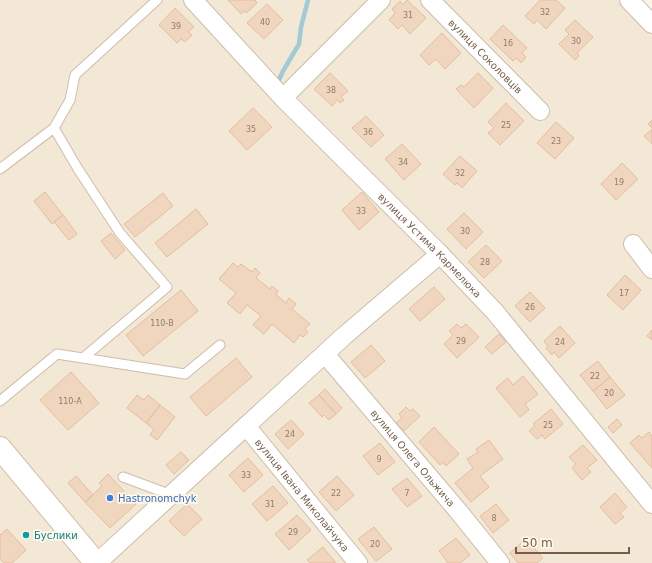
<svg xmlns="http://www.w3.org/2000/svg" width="652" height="563" viewBox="0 0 652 563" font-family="'DejaVu Sans',sans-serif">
<rect width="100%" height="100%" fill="#fcf5e6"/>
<path fill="#f3e7d5" d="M0,0H635L652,18V563H0Z"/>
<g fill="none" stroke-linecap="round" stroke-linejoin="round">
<path stroke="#a1cad6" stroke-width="4.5" d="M279,80L283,71L299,44L301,27L308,0"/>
</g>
<path fill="#f0d6be" stroke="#e3be9f" d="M228,0H255L257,3L246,13L244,11L241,14Z
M407,0L426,18L410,34L402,25L398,29L389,20L395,13L392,9L400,1L403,5Z
M540,0H556L565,8L546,29L537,20L534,24L525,16Z
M267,4L283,20L264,39L247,23Z
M175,8L194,27L188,32L192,35L185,42L181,39L177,43L159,25Z
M575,20L593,37L577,53L579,56L575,60L559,44L569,34L565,30Z
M503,25L527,48L522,53L526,57L521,63L516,58L513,61L490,39Z
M442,33L461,53L445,69L436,59L429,65L420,55Z
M330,73L348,91L341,97L344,100L340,103L337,100L332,106L314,89Z
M478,73L493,88L474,108L456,89L461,85L464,87Z
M506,103L524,121L500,145L488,133L494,128L488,122Z
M253,108L272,127L247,150L229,131Z
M366,116L384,135L371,147L352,128Z
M652,120V128L648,124Z
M556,122L574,138L555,159L537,143Z
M652,129V144L644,136Z
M402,144L421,164L404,180L385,159Z
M460,156L477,171L462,188L457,183L455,185L443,174Z
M622,163L638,179L616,200L601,184Z
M45,192L63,215L52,224L34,201Z
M362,192L379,212L359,230L342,210Z
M163,193L173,206L135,237L124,224Z
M196,209L208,224L167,257L155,243Z
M464,213L483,232L466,249L447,229Z
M63,215L77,234L69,240L54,222Z
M111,233L125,250L115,259L101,241Z
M486,245L502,261L484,278L468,262Z
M233,263L238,267L241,264L252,272L255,268L260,273L256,278L270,289L272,286L278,291L276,295L286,303L289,298L296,304L292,309L310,324L305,329L308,332L303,337L300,335L294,343L272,324L264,334L253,325L261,316L247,305L240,314L227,303L236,293L219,279Z
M625,275L641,290L623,310L607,295Z
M434,287L445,299L420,321L409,309Z
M181,290L198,311L143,356L126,335Z
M530,292L545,308L530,322L515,306Z
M457,324L461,328L466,324L479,337L457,358L444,344L453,335L449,331Z
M560,326L575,343L559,358L554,352L552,355L546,348L548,346L544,341Z
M652,330V340L647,336Z
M499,334L506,342L492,354L485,347Z
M371,345L385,361L365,378L351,362Z
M236,358L252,377L206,416L190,397Z
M598,361L610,377L593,391L580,375Z
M71,372L99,403L68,430L40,400Z
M523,376L538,394L525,404L529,410L520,417L496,388L508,378L513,385Z
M610,377L625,395L607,409L593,391Z
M325,389L342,408L336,414L319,395Z
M137,395L144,400L148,395L160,405L146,423L127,408Z
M319,395L336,414L329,420L324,415L322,417L309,403Z
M160,405L175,417L157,440L150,435L154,429L146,423Z
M406,407L410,411L413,409L420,416L404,431L396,423L402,418L399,414Z
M551,409L563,424L545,439L542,435L537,439L529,431L535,426L533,424Z
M617,419L622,425L613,433L608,427Z
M291,420L304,434L288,449L275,434Z
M434,427L459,454L446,466L443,462L440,465L419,442Z
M649,432L652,436V468L630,443L639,435L642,438Z
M489,440L503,459L480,476L489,487L471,502L455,483L473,468L467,459L478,452L476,449Z
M380,443L395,462L378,475L363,456Z
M583,445L597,460L587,468L591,472L582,480L572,468L576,464L569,457Z
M181,452L189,460L174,474L166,465Z
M248,458L263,475L244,492L229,475Z
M108,474L136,504L110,528L85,502L102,486L99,483Z
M76,476L93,495L85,502L68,483Z
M337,476L354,495L336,511L319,492Z
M407,478L422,496L407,507L392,489Z
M273,486L288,503L267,521L252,504Z
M615,493L627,507L620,513L624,517L615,524L600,507Z
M187,504L202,519L184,536L169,521Z
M496,504L509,520L493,533L480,516Z
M297,515L311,530L289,550L275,534Z
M374,527L392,549L376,561L358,539Z
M7,529L26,550L12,563H4L0,559V535Z
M456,538L470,555L460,563H448L439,551Z
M526,539L543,558L537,563H518L510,553Z
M323,547L336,563H310L307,560Z"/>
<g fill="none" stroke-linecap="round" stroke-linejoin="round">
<defs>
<path id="lane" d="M54,128L78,169L120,233L167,287L83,358
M0,169L54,128L70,100L75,75L157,0
M0,401L57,354L185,374L220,345
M123,477L158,490L171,495"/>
<g id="street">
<path id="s1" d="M193,0L283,98L440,254L495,312L652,504"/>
<path id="s2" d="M430,0L540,111"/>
<path d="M629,0L652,24"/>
<path d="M283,98L381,0"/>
<path d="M633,244L652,269"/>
<path id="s3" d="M325,354L459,512L500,563"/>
<path id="s4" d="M246,426L358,563"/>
<path d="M97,563L344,336L440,254"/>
</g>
<path id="secondary" d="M0,448L96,563"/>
</defs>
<use href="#lane" stroke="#cdbdac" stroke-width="11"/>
<use href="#street" stroke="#cdbdac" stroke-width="20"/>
<use href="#secondary" stroke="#d0beaa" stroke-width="24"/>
<use href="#lane" stroke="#fff" stroke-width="9"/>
<use href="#street" stroke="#fff" stroke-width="18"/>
<use href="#secondary" stroke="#fff" stroke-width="22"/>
</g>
<circle fill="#3f7fe0" stroke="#fff9ec" stroke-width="1.5" cx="110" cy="498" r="4"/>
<circle fill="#0f9aa8" stroke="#fff9ec" stroke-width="1.5" cx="26" cy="535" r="4"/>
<g text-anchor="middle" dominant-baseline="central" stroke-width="3.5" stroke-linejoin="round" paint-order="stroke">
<g font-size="8" fill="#937b68">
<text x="545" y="12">32</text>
<text x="408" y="15">31</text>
<text x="265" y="22">40</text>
<text x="176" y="26">39</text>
<text x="576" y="41">30</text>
<text x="508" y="43">16</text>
<text x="331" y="90">38</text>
<text x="506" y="125">25</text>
<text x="251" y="129">35</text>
<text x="368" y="132">36</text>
<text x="556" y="141">23</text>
<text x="403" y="162">34</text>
<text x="460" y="173">32</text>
<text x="619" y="182">19</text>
<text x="361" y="211">33</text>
<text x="465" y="231">30</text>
<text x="485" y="262">28</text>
<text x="624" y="293">17</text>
<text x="530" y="307">26</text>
<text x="162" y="323">110-В</text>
<text x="461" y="341">29</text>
<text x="560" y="342">24</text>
<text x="595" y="376">22</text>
<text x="609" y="393">20</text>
<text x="70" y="401">110-А</text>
<text x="548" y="425">25</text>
<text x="290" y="434">24</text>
<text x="379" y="459">9</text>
<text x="246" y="475">33</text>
<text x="336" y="493">22</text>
<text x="407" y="493">7</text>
<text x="270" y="504">31</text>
<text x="494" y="518">8</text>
<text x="293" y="532">29</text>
<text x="375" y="544">20</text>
</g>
<g font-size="10" fill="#745d4b" stroke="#fff9ec">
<text stroke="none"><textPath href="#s2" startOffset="79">вулиця Соколовців</textPath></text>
<text stroke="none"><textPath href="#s1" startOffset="341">вулиця Устима Кармелюка</textPath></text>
<text stroke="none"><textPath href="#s3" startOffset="136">вулиця Олега Ольжича</textPath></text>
<text stroke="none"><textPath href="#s4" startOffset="89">вулиця Івана Миколайчука</textPath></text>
</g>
<g font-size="10" fill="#366cbe" stroke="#fff9ec" text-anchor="start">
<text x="118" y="498">Hastronomchyk</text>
</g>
<g font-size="10" fill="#0d838f" stroke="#fff9ec" text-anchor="start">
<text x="34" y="535">Буслики</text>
</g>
</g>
<path d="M516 547v6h113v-6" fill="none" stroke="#745d4b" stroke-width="2"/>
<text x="522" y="547" font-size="12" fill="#745d4b" stroke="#fff9ec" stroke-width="3" paint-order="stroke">50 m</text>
</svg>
